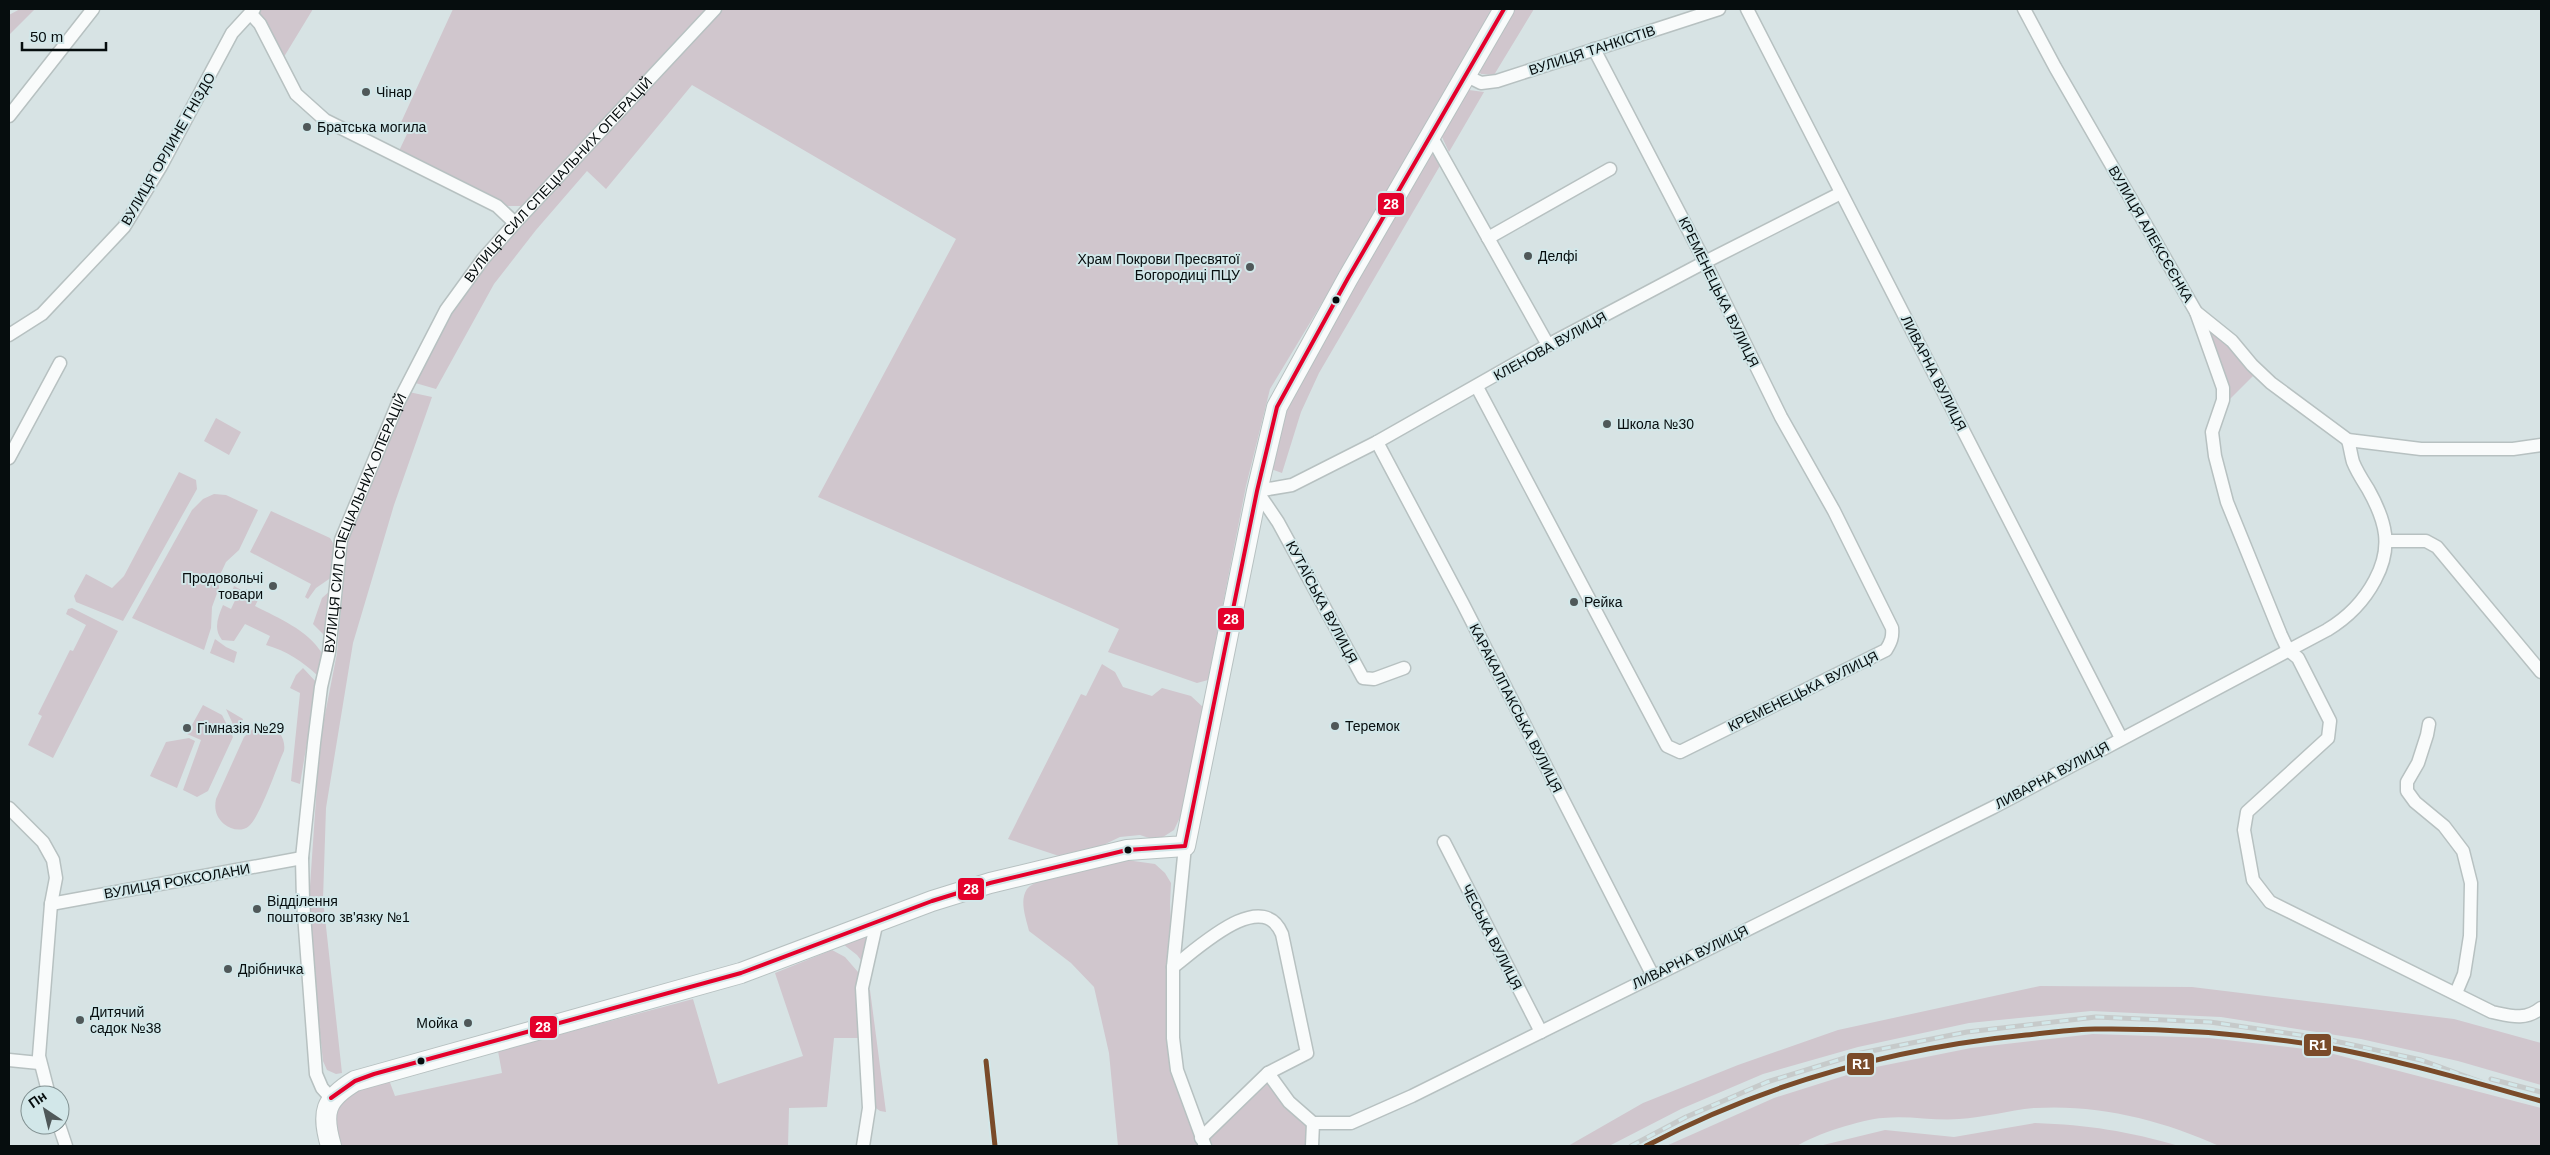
<svg xmlns="http://www.w3.org/2000/svg" width="2550" height="1155" viewBox="0 0 2550 1155" font-family="Helvetica,sans-serif">
<rect width="100%" height="100%" fill="#d7e3e4"/>
<path fill="#d0c6cd" d="M20,9H35L9,35V15Z
M254,9H313L279,65Z
M453,9H709L535,197L521,206H506L399,151L407,134L398,129Z
M715,9H1494L1404,167L1270,389L1246,486L1208,680L1197,683L1108,652L1119,629L818,497L956,239L692,85L606,189L587,171L536,230L494,284L436,389L412,382L449,312L486,261Z
M1511,9H1534L1494,75L1481,74L1478,70Z
M1469,90L1484,92L1449,152L1441,135L1463,93Z
M1432,152L1441,164L1319,373L1301,412L1282,473L1271,469L1283,408L1428,154Z
M2210,325L2255,374L2228,401L2204,330Z
M409,392L432,397L394,505L353,643L326,808L323,899L342,1073L336,1074L327,1070L323,1061L314,977L309,901L320,740L337,653L347,542Z
M216,418L241,432L229,455L204,441Z
M179,472L196,480L197,489L123,621L76,602L74,596L86,574L112,588L124,576Z
M214,494L226,495L258,510L239,550L226,562L219,577V588L212,607L211,628L204,650L132,618L192,510L203,499Z
M271,511L330,538L336,548L332,577L316,588L308,599L305,597L311,584L250,552Z
M234,586L245,592L246,589L260,596L255,606C280,619 306,629 322,653L318,676C302,661 287,651 266,645L270,636L245,624L234,641L222,640C213,629 218,617 223,605L231,609L238,594L232,591Z
M331,590L324,635L313,624L322,598Z
M72,608L118,631L53,758L28,745L42,716L38,714L70,650L73,651L86,625L66,614L68,609Z
M215,639L226,647L237,652L234,663L210,653Z
M1102,664L1115,672L1123,687L1152,696L1162,688L1191,696L1204,708L1182,813L1174,830L1163,837L1152,839L1140,835L1120,837L1099,847L1059,856L1008,839L1081,694L1086,696Z
M303,668L317,683L300,784L291,781L300,693L290,688L296,675Z
M203,705L222,715L233,737L208,791L197,797L183,790L201,740L187,734Z
M226,709L243,719L237,733Z
M267,725C279,728 286,739 284,751C277,766 260,817 249,826C242,832 231,830 224,824C216,817 214,809 216,799L244,737L254,728Z
M189,738L195,741L177,788L150,776L166,742Z
M1126,860L1155,864L1165,873L1171,883L1170,904L1173,967V1038L1201,1137L1268,1073L1313,1123L1312,1146H1118L1109,1053L1094,987L1071,963L1029,931C1026,918 1019,901 1027,889C1039,874 1105,865 1126,860Z
M877,921L867,968L857,955L834,937Z
M832,950L845,957L858,972L859,1038H834L827,1107L789,1108L788,1146H340C339,1138 334,1128 334,1119C334,1094 371,1086 389,1080L395,1096L502,1073L498,1051L693,999L718,1084L803,1056L775,973Z
M2040,986L2192,987L2454,1019L2541,1043V1085L2458,1061L2361,1039L2221,1017L2091,1011L1969,1023L1858,1047L1763,1074L1681,1109L1609,1146H1568L1643,1103L1738,1065L1838,1030Z
M865,989L870,990L886,1112L880,1111L873,1106Z
M2093,1034L2209,1038L2322,1051L2541,1108V1146H2219C2163,1120 2097,1104 2035,1108C2009,1110 1984,1118 1959,1119C1934,1121 1908,1115 1883,1118C1863,1119 1813,1135 1797,1146H1666L1774,1098L1866,1069L1971,1048Z
M2035,1123C2089,1125 2127,1131 2179,1146H1819L1885,1130L1954,1137Z"/>
<g fill="none" stroke-linecap="round" stroke-linejoin="round">
<defs>
<g id="street">
<path d="M1747,9L2121,738"/>
<path d="M2024,9L2055,67L2196,312L2232,341L2252,365L2271,383L2348,440L2421,449H2513L2541,445"/>
<path d="M251,14L260,24L296,94L325,120L497,206L515,223"/>
<path d="M1465,75L1481,83L1497,81L1719,9"/>
<path d="M9,116L93,9"/>
<path d="M1431,136L1548,345"/>
<path d="M1488,238L1610,169"/>
<path d="M2196,312L2223,388V400L2212,432L2215,456L2227,502L2281,635L2288,650L2298,658L2330,721L2328,738L2247,812L2244,830L2253,880L2270,902L2492,1012C2511,1016 2525,1021 2541,1008"/>
<path d="M9,335L42,314L124,227L161,166L232,33L254,9"/>
<path d="M1477,387L1667,746L1680,752L1886,650C1891,642 1893,637 1892,628L1834,511L1781,417L1705,262L1594,49"/>
<path d="M1377,442L1463,604L1653,976"/>
<path d="M9,458L60,363"/>
<path d="M2387,541H2426L2437,547L2541,672"/>
<path d="M1404,668L1374,679L1363,678L1278,522L1257,491L1292,485L1377,442L1548,345L1705,262L1841,193"/>
<path d="M2429,724L2427,735L2418,763L2407,782V791L2415,802L2444,826L2463,851L2471,883L2470,936L2464,974L2456,993"/>
<path d="M9,808L43,842L53,860L56,878L51,904L39,1056L49,1095"/>
<path d="M1444,842L1541,1032"/>
<path d="M1185,846L1173,967V1038L1177,1070L1205,1146"/>
<path d="M51,904L302,858"/>
<path d="M1173,967C1196,950 1262,886 1282,934L1307,1053L1268,1073L1201,1138"/>
<path d="M9,1060L39,1063"/>
<path d="M1268,1073L1289,1102L1313,1123H1351L1412,1096L1994,807L2327,630C2347,618 2364,601 2375,580C2393,547 2386,521 2368,489C2363,481 2357,472 2353,462C2351,455 2350,447 2348,440"/>
<path id="s1" d="M331,1098L322,1088L316,1074L303,901L302,858L314,743L321,687L329,652L341,540L398,403L446,310L483,259L515,223L715,9"/>
<path d="M59,1125L66,1146"/>
<path d="M863,1146L869,1108L862,988L877,921"/>
<path d="M1312,1146L1313,1123"/>
</g>
<path id="primary" d="M331,1146C321,1112 325,1099 355,1081L741,973L932,901L990,883L1127,850L1185,846L1257,491L1277,407L1348,278L1504,9"/>
</defs>
<use href="#street" stroke="#b7c1c1" stroke-width="15"/>
<use href="#primary" stroke="#b7c1c1" stroke-width="22"/>
<use href="#street" stroke="#f9fbfb" stroke-width="12"/>
<use href="#primary" stroke="#f9fbfb" stroke-width="20"/>
<defs>
<path id="rail" d="M986,1061L995,1146
M2491,1079L2541,1092
M1631,1146L1686,1117L1767,1082L1861,1053L1967,1032L2096,1017L2210,1022L2321,1038L2421,1060L2509,1092"/>
</defs>
<use href="#rail" stroke="#c6caca" stroke-width="5"/>
<use href="#rail" stroke="#d2e7e9" stroke-width="3" stroke-dasharray="9" stroke-linecap="butt"/>
<defs>
<path id="bus-1" d="M331,1098L355,1081L374,1074L741,973L932,901L990,883L1127,850L1185,846L1257,491L1277,407L1348,278L1504,9"/>
</defs>
<use href="#bus-1" stroke="#d2e7e9" stroke-width="8"/>
<use href="#bus-1" stroke="#e4002b" stroke-width="4"/>
<defs>
<path id="rail-1" d="M986,1061L995,1146
M1646,1146C1764,1084 1894,1048 2026,1035C2049,1033 2072,1029 2095,1029C2170,1028 2247,1034 2321,1046C2395,1059 2469,1081 2541,1101"/>
</defs>
<use href="#rail-1" stroke="#d2e7e9" stroke-width="9"/>
<use href="#rail-1" stroke="#7a4b2a" stroke-width="5"/>
</g>
<g fill="#4f5859" stroke="#d2e7e9" stroke-width="2">
<circle cx="366" cy="92" r="5"/>
<circle cx="307" cy="127" r="5"/>
<circle cx="1528" cy="256" r="5"/>
<circle cx="1250" cy="267" r="5"/>
<circle cx="1607" cy="424" r="5"/>
<circle cx="273" cy="586" r="5"/>
<circle cx="1574" cy="602" r="5"/>
<circle cx="1335" cy="726" r="5"/>
<circle cx="187" cy="728" r="5"/>
<circle cx="257" cy="909" r="5"/>
<circle cx="228" cy="969" r="5"/>
<circle cx="80" cy="1020" r="5"/>
<circle cx="468" cy="1023" r="5"/>
</g>
<g fill="#060d0e" stroke="#d2e7e9" stroke-width="2">
<circle cx="1336" cy="300" r="4.5"/>
<circle cx="1128" cy="850" r="4.5"/>
<circle cx="421" cy="1061" r="4.5"/>
</g>
<g text-anchor="middle" dominant-baseline="central" stroke-width="4" stroke-linejoin="round" paint-order="stroke">
<g font-size="14" fill="#060d0e" stroke="#d2e7e9">
<text transform="translate(1592 50) rotate(-18)">ВУЛИЦЯ ТАНКІСТІВ</text>
<text transform="translate(168 149) rotate(-60)">ВУЛИЦЯ ОРЛИНЕ ГНІЗДО</text>
<text stroke="none"><textPath href="#s1" startOffset="991">ВУЛИЦЯ СИЛ СПЕЦІАЛЬНИХ ОПЕРАЦІЙ</textPath></text>
<text transform="translate(2151 234) rotate(60)">ВУЛИЦЯ АЛЕКСЄЄНКА</text>
<text transform="translate(1719 292) rotate(64)">КРЕМЕНЕЦЬКА ВУЛИЦЯ</text>
<text transform="translate(1550 346) rotate(-29)">КЛЕНОВА ВУЛИЦЯ</text>
<text transform="translate(1934 373) rotate(63)">ЛИВАРНА ВУЛИЦЯ</text>
<text stroke="none"><textPath href="#s1" startOffset="588">ВУЛИЦЯ СИЛ СПЕЦІАЛЬНИХ ОПЕРАЦІЙ</textPath></text>
<text transform="translate(1322 602) rotate(62)">КУТАЇСЬКА ВУЛИЦЯ</text>
<text transform="translate(1803 691) rotate(-26)">КРЕМЕНЕЦЬКА ВУЛИЦЯ</text>
<text transform="translate(1516 708) rotate(63)">КАРАКАЛПАКСЬКА ВУЛИЦЯ</text>
<text transform="translate(2052 775) rotate(-28)">ЛИВАРНА ВУЛИЦЯ</text>
<text transform="translate(177 881) rotate(-10)">ВУЛИЦЯ РОКСОЛАНИ</text>
<text transform="translate(1492 937) rotate(63)">ЧЕСЬКА ВУЛИЦЯ</text>
<text transform="translate(1690 957) rotate(-26)">ЛИВАРНА ВУЛИЦЯ</text>
</g>
<g font-size="14" fill="#060d0e" stroke="#d2e7e9" text-anchor="start">
<text x="376" y="92">Чінар</text>
<text x="317" y="127">Братська могила</text>
<text x="1538" y="256">Делфі</text>
<text x="1240" y="259" text-anchor="end">Храм Покрови Пресвятої<tspan x="1240" dy="16">Богородиці ПЦУ</tspan></text>
<text x="1617" y="424">Школа №30</text>
<text x="263" y="578" text-anchor="end">Продовольчі<tspan x="263" dy="16">товари</tspan></text>
<text x="1584" y="602">Рейка</text>
<text x="1345" y="726">Теремок</text>
<text x="197" y="728">Гімназія №29</text>
<text x="267" y="901">Відділення<tspan x="267" dy="16">поштового зв'язку №1</tspan></text>
<text x="238" y="969">Дрібничка</text>
<text x="90" y="1012">Дитячий<tspan x="90" dy="16">садок №38</tspan></text>
<text x="458" y="1023" text-anchor="end">Мойка</text>
</g>
</g>
<g stroke="#d2e7e9" stroke-width="2">
<rect x="1377" y="192" width="28" height="24" rx="5" fill="#e4002b"/>
<rect x="1217" y="607" width="28" height="24" rx="5" fill="#e4002b"/>
<rect x="957" y="877" width="28" height="24" rx="5" fill="#e4002b"/>
<rect x="529" y="1015" width="29" height="24" rx="5" fill="#e4002b"/>
<rect x="2303" y="1033" width="29" height="24" rx="5" fill="#7a4b2a"/>
<rect x="1846" y="1052" width="29" height="24" rx="5" fill="#7a4b2a"/>
</g>
<g font-size="14" text-anchor="middle" font-weight="bold" fill="#fff">
<text x="1391" y="209">28</text>
<text x="1231" y="624">28</text>
<text x="971" y="894">28</text>
<text x="543" y="1032">28</text>
<text x="2318" y="1050">R1</text>
<text x="1861" y="1069">R1</text>
</g>
<rect width="2550" height="1155" fill="none" stroke="#060d0e" stroke-width="20"/>
<g transform="translate(45 1110) rotate(325)"><circle r="24" fill="#d2e7e9" stroke="#809091"/>
<path d="M0-4L9 19L0 12L-9 19Z" fill="#4f5859"/>
<text y="-8" font-size="14" font-weight="bold" text-anchor="middle" fill="#060d0e">Пн</text>
</g>
<path d="M22 42v8h84v-8" fill="none" stroke="#060d0e" stroke-width="2.5"/>
<text x="30" y="42" font-size="15" fill="#060d0e" stroke="#d2e7e9" stroke-width="4" paint-order="stroke">50 m</text>
</svg>
